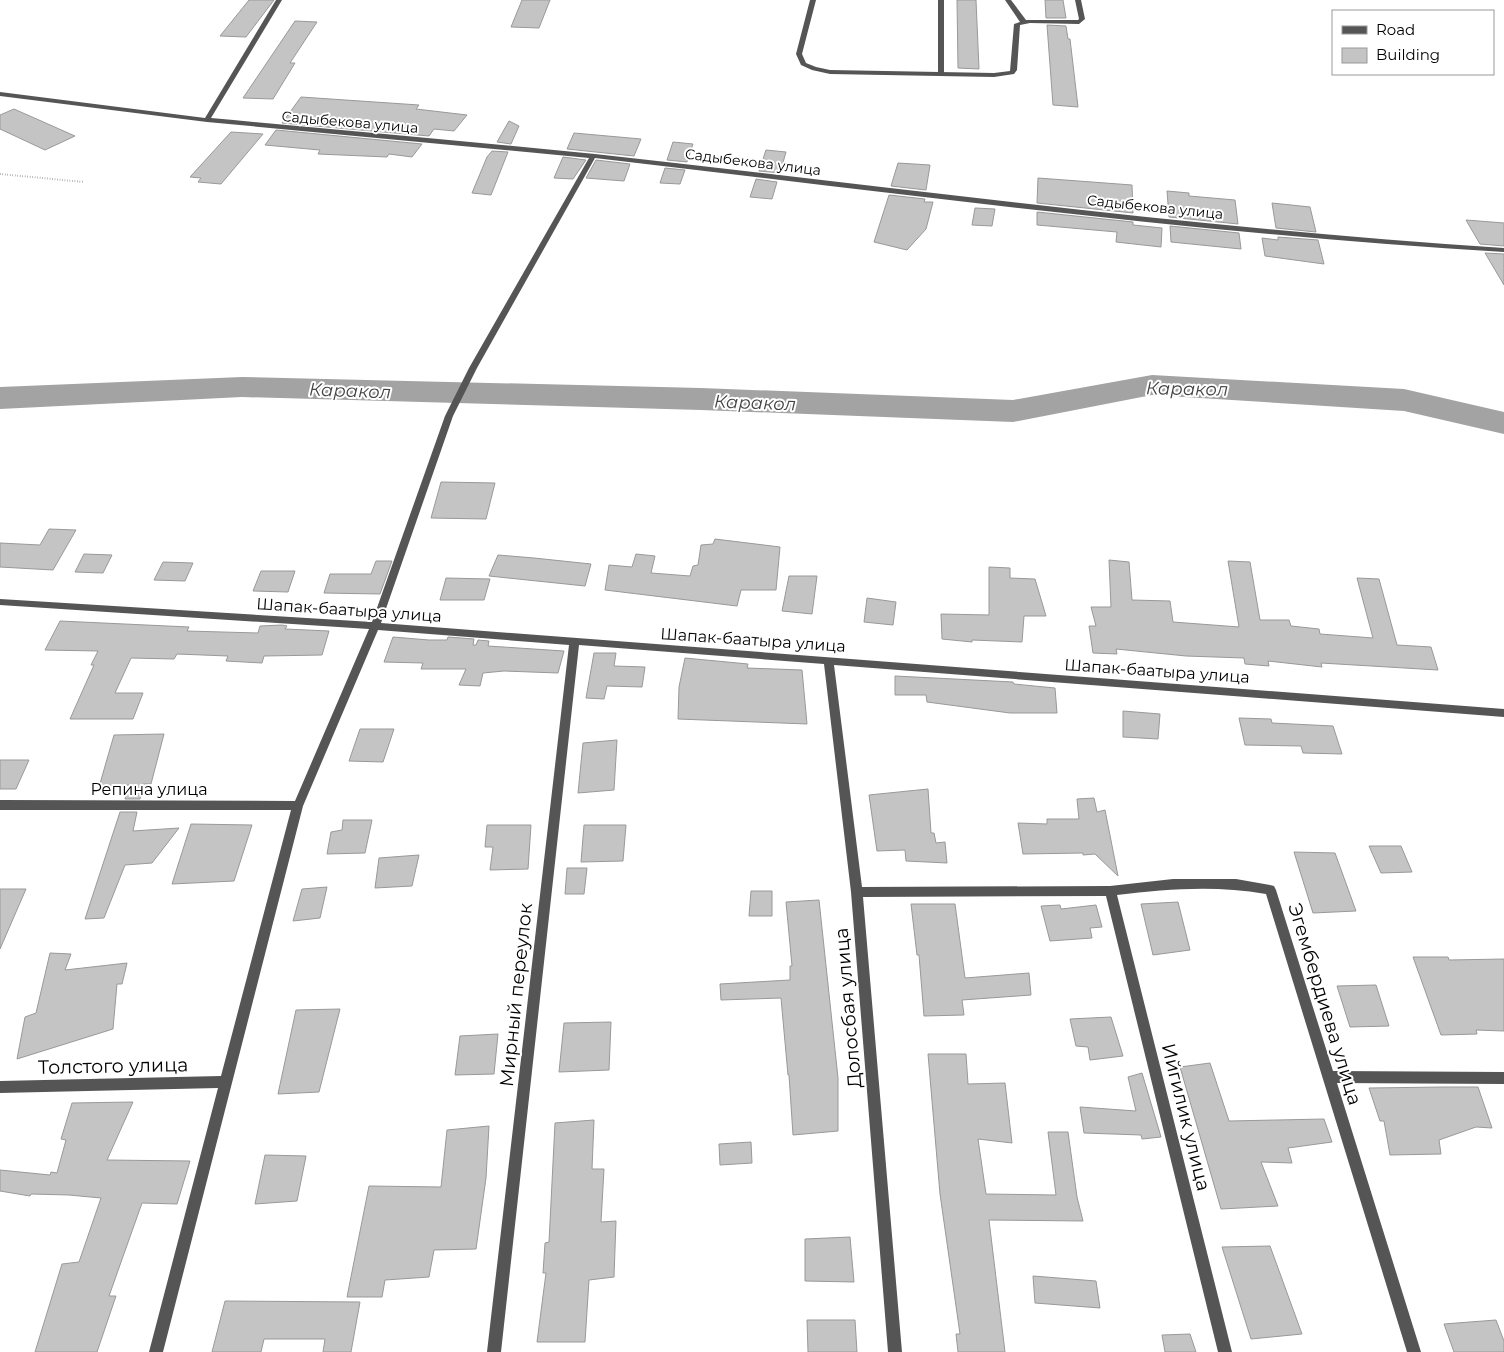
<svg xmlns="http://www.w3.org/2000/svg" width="1504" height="1352" viewBox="0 0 1504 1352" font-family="Montserrat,sans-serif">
<rect width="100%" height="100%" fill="#fff"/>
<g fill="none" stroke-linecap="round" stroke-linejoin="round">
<path fill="#a3a3a3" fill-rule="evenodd" d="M1152,375L1404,389L1504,412V434L1404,411L1152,395L1013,422L701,410L242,397L0,409V387L242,377L701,388L1013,400Z"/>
</g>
<path fill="#c4c4c4" stroke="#999" d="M249,0H274L246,37L220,36Z
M522,0H550L539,28L511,27Z
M957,0H976L979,69L958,68Z
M1045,0H1063L1066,18H1046Z
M295,21L317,22L290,63H295L273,99L243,98Z
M1047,25L1066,26L1068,39H1070L1078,107L1053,105Z
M301,97L419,105L416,109L467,115L454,131L434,129L429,136L282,123Z
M14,109L75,136L45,150L0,129V115Z
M509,121L519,126L511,144L497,142Z
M276,130L422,144L412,157L389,154L387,157L318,154L320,150L265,145Z
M231,132L263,134L221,184L198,182L201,178L190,177Z
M574,133L641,139L634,156L567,149Z
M673,142L693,144L687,162L667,160Z
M766,150L786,152L780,173L759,171Z
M492,151L508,152L491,195L472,193L487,157Z
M563,157L586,160L573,179L554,178Z
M596,160L630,164L624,181L586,178Z
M898,163L930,165L926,190L891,186Z
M665,168L685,170L680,184L660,183Z
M1038,178L1132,185L1133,213L1037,203Z
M756,179L777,182L772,199L750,197Z
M1167,191L1189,193V196L1235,200L1238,224L1169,217Z
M889,195L925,199L924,202H933L926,229L907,250L874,242Z
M1272,203L1310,207L1316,232L1276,228Z
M975,208L995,209L992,226L972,225Z
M1037,212L1133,222V225L1162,228L1161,247L1116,242L1117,232L1037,225Z
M1466,220L1504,223V246L1480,244Z
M1170,226L1239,233L1241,249L1171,242Z
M1278,237L1318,240L1324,264L1265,256L1262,238L1278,240Z
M1485,253L1504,254V285Z
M441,482L495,483L486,519L431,518Z
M49,529L76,530L53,570L0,567V543L40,545Z
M715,539L780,547L776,590H741L737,606L605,590L609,565L632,567L636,554L655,556L651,573L690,576L693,566L698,565L701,545L713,544Z
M84,554L112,555L103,573L75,572Z
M498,555L534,558L591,564L585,586L489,576Z
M1109,560L1129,562L1132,600L1170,601L1173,622L1239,627L1228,561L1250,562L1260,620H1289L1291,626L1319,629L1320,634L1373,638L1357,578L1379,579L1397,645L1431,647L1438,670L1321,663L1322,667L1268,661L1269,666L1245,664L1244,658L1186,656L1116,649L1117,654L1093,653L1089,626H1096L1091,607H1111Z
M376,561H392L380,594L324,593L330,574H371Z
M163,562L193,563L185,581L154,580Z
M989,567L1010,568V578L1035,579L1046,616H1024L1022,642L972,640V642L942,639L941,614L989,615Z
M261,571H295L288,592L253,591Z
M789,576H817L812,614L782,611Z
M446,578L490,579L484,600H440Z
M867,598L896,602L893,625L864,622Z
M60,621L189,627L187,631L258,633L260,626L282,625L287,626L285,629L329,631L322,655L264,656L262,663L226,661L228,656L177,654L174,659L131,658L115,693H143L133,719H70L94,665H91L98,651L45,650Z
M393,637L429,640H447L448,637L474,639L473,645H476L478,640L489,641L488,646L564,651L558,673L504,671L483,673L480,686L459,685L466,669H421L423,663L384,662Z
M594,653H616L614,666L645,667L642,687L607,686L604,699L586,698Z
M685,658L748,664L747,668L802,670L807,724L678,719L679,687Z
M895,676L1013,682L1014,684L1055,688L1057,713H1010L927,702L926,695H895Z
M1123,711L1160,714L1158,739L1123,737Z
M1239,718L1271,719L1272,723L1333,726L1342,754L1303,753L1301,746L1245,745Z
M360,729H394L383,762L349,761Z
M164,734L151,784H143L140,799H125L129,785L99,787L114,735Z
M617,740L614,790L578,793L583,743Z
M0,760H29L16,789H0Z
M928,789L931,833H934L936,843L945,842L947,863L906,861L905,850L877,851L869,795Z
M1094,798L1097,812L1105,810L1118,876L1095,854L1083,855V853L1023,854L1018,823L1047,824V819H1079L1077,799Z
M120,812H137L133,831L179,828L152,863L125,865L104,918L85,919Z
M343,820H372L365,853L327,854L331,832L342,830Z
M191,824L252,825L234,881L172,884Z
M487,825H531L528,869L490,870L493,847H485Z
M584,825H626L623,861L581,862Z
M1369,846H1401L1412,872L1381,873Z
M1294,852L1335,853L1356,911L1313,913Z
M419,855L412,886L375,888L379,858Z
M567,868H587L584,894H565Z
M327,887L320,918L293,921L302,889Z
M0,889H26L0,949Z
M751,891H772V916H749Z
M819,900L838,1078V1131L793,1135L789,1075H788L781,998L721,1000L720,984L790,980V966H792L786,902Z
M1178,902L1190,950L1153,955L1141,904Z
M911,904H955L965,978L1029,973L1031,995L962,1000L964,1015L924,1016L919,955H917Z
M1060,905L1061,909L1096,905L1102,927L1090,928L1092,938L1050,941L1041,906Z
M50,953L71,954L65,970L127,963L122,984H117L113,1029L17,1059L25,1017L36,1013Z
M1413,957H1448L1449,960L1504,959V1031L1476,1030L1477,1034L1441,1035Z
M1376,985L1389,1026L1350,1027L1337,986Z
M340,1009L319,1092L278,1094L296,1010Z
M1111,1017L1123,1056L1090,1060L1088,1047L1076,1046L1070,1019Z
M611,1022L609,1070L559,1072L564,1023Z
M498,1034L494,1074L455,1075L460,1036Z
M928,1054H966L968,1084L1005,1083L1012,1143L978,1139L986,1194L1056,1195L1048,1132H1068L1077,1197L1083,1221L989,1220L1005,1352H958L956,1334H960L940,1194Z
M1210,1063L1229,1121L1324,1119L1332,1142L1288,1148L1292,1163L1261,1162L1278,1206L1221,1209L1180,1067Z
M1142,1073L1161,1137L1142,1139L1141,1135L1084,1133L1080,1107L1136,1111L1128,1077Z
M1442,1087H1478L1492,1128L1476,1127L1439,1140L1441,1154L1390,1155L1384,1121H1380L1369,1088Z
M133,1102L107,1160L190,1161L177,1204L142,1203L109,1296H116L97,1352H35L62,1264L79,1262L101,1198L69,1195L31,1194L30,1196L0,1191V1170L50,1175L51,1172L57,1173L66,1140L61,1139L72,1103Z
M594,1120L592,1169H604L601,1222L616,1221L614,1277L589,1280L585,1342H537L546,1273H543L545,1243L549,1242L555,1123Z
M489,1126L486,1178L476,1249L434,1250L429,1277L385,1280L382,1297H347L369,1186L441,1187L447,1130Z
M751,1142L752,1163L720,1165L719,1144Z
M265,1155L306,1156L297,1201L255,1204Z
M850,1237L854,1282L805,1281V1239Z
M1270,1246L1302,1334L1251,1339L1222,1247Z
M1033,1276L1096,1281L1100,1308L1035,1303Z
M225,1301L360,1302L351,1352H323L325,1339H264L261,1352H212Z
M807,1320H855L857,1352H808Z
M1496,1320L1504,1341V1352H1454L1444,1324Z
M1190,1334L1196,1352H1165L1162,1335Z"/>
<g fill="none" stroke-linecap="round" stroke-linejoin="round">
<path stroke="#777" stroke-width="2" stroke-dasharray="0.5 2" stroke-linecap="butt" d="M0,174L84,182"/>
<path fill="#555" fill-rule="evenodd" d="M938,0H944V74L941,76L938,74Z"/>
<path fill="#555" fill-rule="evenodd" d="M276,0H282L211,118C339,130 467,141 595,154C898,187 1200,229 1504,248V252C1200,234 897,193 595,158L477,368L453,416L381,623L1504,709V717L834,665L862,887L1110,886L1173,879H1236L1270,885L1274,886L1276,890L1333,1071L1504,1072V1084L1337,1083L1421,1352H1407L1266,894C1214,885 1168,889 1117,895L1232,1352H1218L1106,896L863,897L902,1352H888L851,892L824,664L579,645L501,1352H487L569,645L378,630L303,806L163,1352H149L218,1088L0,1093V1081L221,1076L291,810H0V800L295,801L369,629L0,605V599L372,622L445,416L469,368L589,158L207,122L0,96V92L205,118Z
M810,0H816L802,54L806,63L816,67L830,70L994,73L1010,71L1014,24L1020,22L1005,0H1011L1026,20H1078L1079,19L1075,0H1081L1085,19L1079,24L1030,23L1020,25L1017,70L1014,74L994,77L830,74L812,70L801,65L796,54Z"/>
</g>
<g text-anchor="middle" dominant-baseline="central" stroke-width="4" stroke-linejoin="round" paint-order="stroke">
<g font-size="14" fill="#000" stroke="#fff">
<text transform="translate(350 122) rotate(5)">Садыбекова улица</text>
<text transform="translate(753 162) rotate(7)">Садыбекова улица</text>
<text transform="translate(1155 207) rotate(6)">Садыбекова улица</text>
</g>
<g font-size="16" fill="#000" stroke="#fff">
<text transform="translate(349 610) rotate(4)">Шапак-баатыра улица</text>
<text transform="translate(753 640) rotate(4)">Шапак-баатыра улица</text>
<text transform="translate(1157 671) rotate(4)">Шапак-баатыра улица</text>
<text x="149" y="789">Репина улица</text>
</g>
<g font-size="18" font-style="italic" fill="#444" stroke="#fff">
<text transform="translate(1187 389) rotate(1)">Каракол</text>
<text transform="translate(350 391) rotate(2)">Каракол</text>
<text transform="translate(755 403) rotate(2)">Каракол</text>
</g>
<g font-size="19" fill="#000" stroke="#fff">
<text transform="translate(516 995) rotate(-84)">Мирный переулок</text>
<text transform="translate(1325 1004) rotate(73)">Эгембердиева улица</text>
<text transform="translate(848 1008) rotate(-95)">Долосбая улица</text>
<text transform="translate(113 1066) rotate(-1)">Толстого улица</text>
<text transform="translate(1186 1117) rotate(76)">Ийгилик улица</text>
</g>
</g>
<rect x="1332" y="10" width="162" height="65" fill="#ffffff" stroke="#999999"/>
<rect x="1342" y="26" width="25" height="8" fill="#555555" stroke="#999999"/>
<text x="1376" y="35" font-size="15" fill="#000000">Road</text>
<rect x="1342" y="48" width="25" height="15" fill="#c4c4c4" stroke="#999999"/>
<text x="1376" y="60" font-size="15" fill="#000000">Building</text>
</svg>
